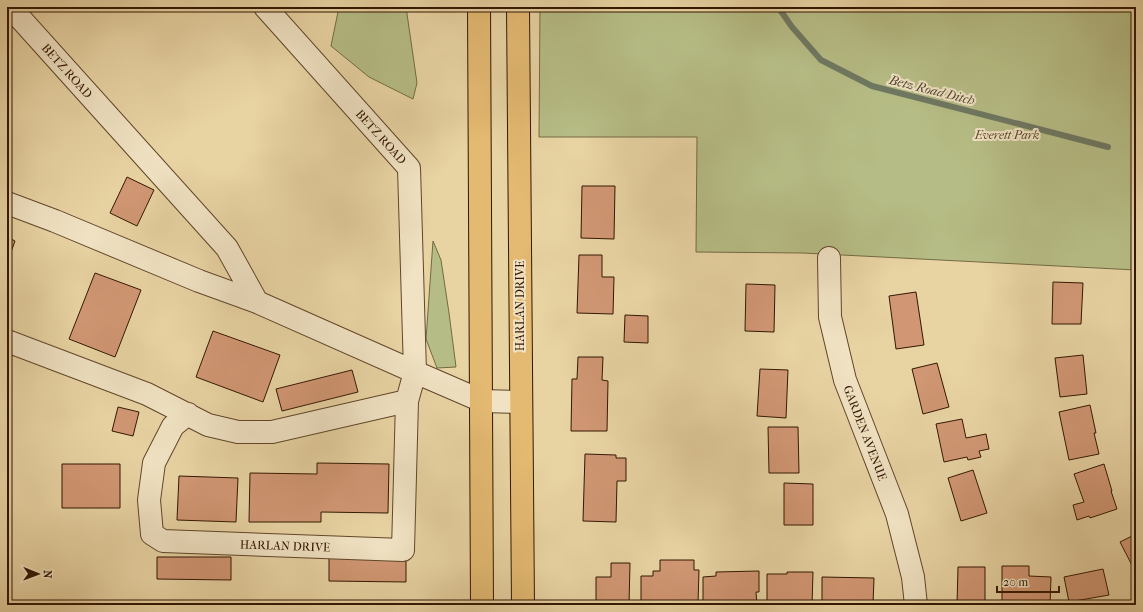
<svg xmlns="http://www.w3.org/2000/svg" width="1143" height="612" viewBox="0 0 1143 612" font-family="'IM FELL French Canon',serif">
<rect width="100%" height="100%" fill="#e8d3a3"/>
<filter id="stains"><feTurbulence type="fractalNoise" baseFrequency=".005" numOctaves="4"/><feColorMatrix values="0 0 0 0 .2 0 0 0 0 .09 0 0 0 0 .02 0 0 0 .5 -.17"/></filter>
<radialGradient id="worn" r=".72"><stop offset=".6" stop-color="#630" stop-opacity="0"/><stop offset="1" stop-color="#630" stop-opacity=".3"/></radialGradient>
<path fill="#b6bc85" stroke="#746a42" d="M339,7H406L417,83L413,99L369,77L331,46Z
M540,7H1136V270L803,253L696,252L697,137H539Z
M433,241L441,260L449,313L456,367L437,368L426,339Z"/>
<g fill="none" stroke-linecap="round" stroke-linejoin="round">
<path stroke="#6f7862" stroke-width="6" d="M778,7L792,27L821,60L872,86L1108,147"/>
</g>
<path fill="#d19774" stroke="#331700" d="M127,177L154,190L137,226L110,213Z
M582,186H615L614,239L581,238Z
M7,237L15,241L7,263Z
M579,255H602V277H614L613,314L577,313Z
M95,273L141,290L115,357L69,339Z
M1053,282L1083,283L1081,324H1052Z
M746,284L775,285L774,332L745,331Z
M916,292L924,345L896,349L889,296Z
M625,315L648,316V343L624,342Z
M213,331L280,355L263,402L196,377Z
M7,351L13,353L7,370Z
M1083,355L1087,394L1060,397L1055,358Z
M578,357H603L602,380L608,381L607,431H571L572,379H577Z
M937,363L949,407L923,414L912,369Z
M760,369L788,370L786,418L757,416Z
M352,370L358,392L282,411L276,389Z
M1090,405L1096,433H1094L1099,454L1069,460L1059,412Z
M118,407L139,412L133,436L112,431Z
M962,419L966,438L986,434L989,449L979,451L981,457L968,460L967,457L944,462L936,424Z
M768,427H798L799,473H769Z
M585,454L616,455V458H626V481H617L616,522L583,521Z
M317,463L389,464L388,513L321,512V522H249L250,473L317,474Z
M62,464H120V508H62Z
M1104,464L1112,491H1111L1117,509L1090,518L1089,516L1077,520L1073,505L1084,502L1074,474Z
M973,470L987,513L961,521L948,478Z
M179,476L238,478L236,522L177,520Z
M784,483L813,484V525H784Z
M1136,534V573L1120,542Z
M157,557H231V580L157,579Z
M329,558L406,559V582L329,581Z
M660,560H694V570H699L698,604L641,603V576H653V571H660Z
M611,563H630L629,605H596V577H611Z
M1002,566H1029V576L1051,577L1050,605H1002Z
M958,567H985V605H957Z
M1103,569L1109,595L1069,602L1064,577Z
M759,571V592H756L757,605H703V577L716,576V572Z
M787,572H813L812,605L767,604V574H787Z
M822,577L874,578L873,604H846V605H822Z"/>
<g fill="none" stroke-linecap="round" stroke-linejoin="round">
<defs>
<path id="minor" d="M10,7L227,248L257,302L415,372L482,401L521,402
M7,203L55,221L199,281L257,302
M829,258L830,317L845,380L897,514L913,577L916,605
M7,341L147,394L208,425L238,432H272L407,401
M188,414L173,426L154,463L149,500L152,534L163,541L403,550L407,401L415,372L409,168L265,7"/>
<path id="primary" d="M479,7L482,605
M518,7L523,605"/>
</defs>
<use href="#minor" stroke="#604629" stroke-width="24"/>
<use href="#primary" stroke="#331700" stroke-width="24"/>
<use href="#minor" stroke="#f0e2c3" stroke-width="22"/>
<use href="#primary" stroke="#e4ba72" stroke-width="22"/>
</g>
<g text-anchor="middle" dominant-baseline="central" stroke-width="4" stroke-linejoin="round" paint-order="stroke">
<g font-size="12" fill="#331700" stroke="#f0e2c3">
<text transform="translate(67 71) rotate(48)">BETZ ROAD</text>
<text transform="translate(381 137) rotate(48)">BETZ ROAD</text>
<text transform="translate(520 306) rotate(-90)">HARLAN DRIVE</text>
<text transform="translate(865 433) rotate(69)">GARDEN AVENUE</text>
<text transform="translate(285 546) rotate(2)">HARLAN DRIVE</text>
</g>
<g font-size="12" font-style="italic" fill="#5a4928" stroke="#f0e2c3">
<text x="1007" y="135">Everett Park</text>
</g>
<g font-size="13" font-style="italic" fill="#514731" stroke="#f0e2c3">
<text transform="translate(932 90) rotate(14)">Betz Road Ditch</text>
</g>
</g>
<rect width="1143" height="612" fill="none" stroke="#e8d3a3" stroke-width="24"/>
<rect x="8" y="8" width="1127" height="596" fill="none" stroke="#331700" stroke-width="2"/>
<rect x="12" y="12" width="1119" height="588" fill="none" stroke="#331700"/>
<g transform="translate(38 574) rotate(91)" stroke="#f0e2c3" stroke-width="3" paint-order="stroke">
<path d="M0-3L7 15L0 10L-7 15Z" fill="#331700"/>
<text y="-6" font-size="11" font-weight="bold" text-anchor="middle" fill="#331700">N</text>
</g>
<path d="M997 586v6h62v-6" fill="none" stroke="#331700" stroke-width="2"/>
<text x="1003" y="586" font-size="12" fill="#331700" stroke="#f0e2c3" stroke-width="3" paint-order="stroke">20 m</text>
<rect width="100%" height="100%" filter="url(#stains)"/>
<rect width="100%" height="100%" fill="url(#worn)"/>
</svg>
